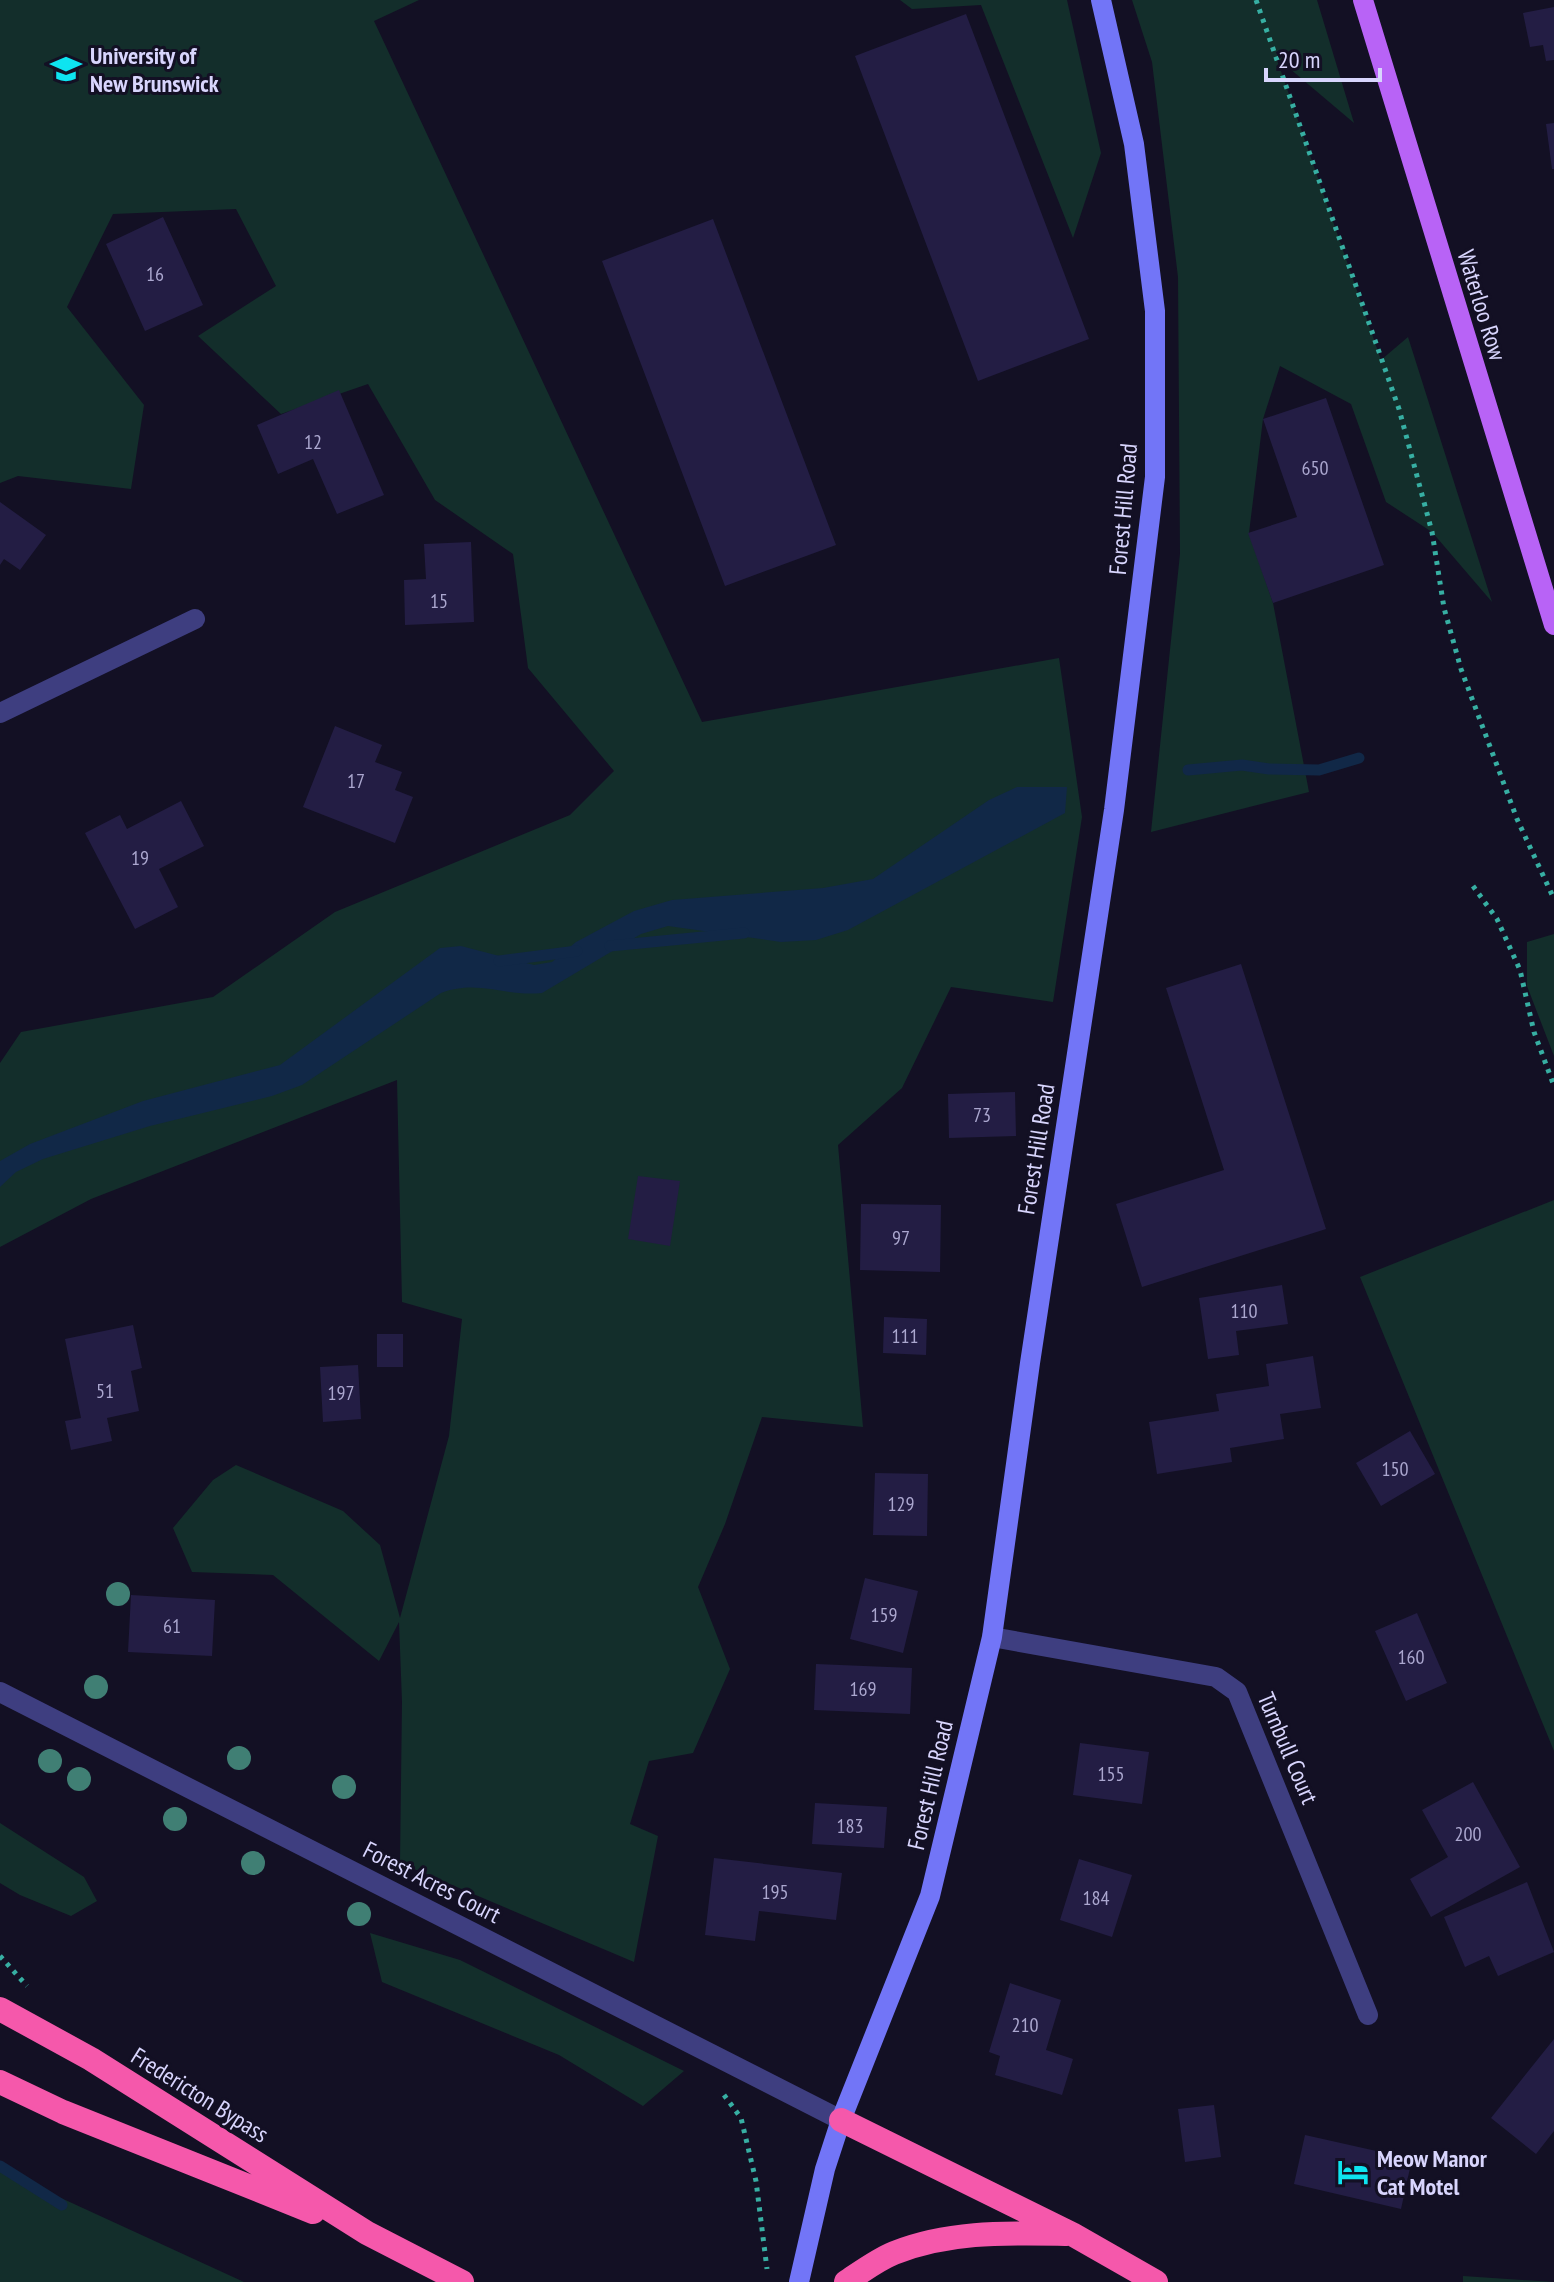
<svg xmlns="http://www.w3.org/2000/svg" width="1554" height="2282" viewBox="0 0 1554 2282" font-family="'PT Sans Narrow',sans-serif">
<rect width="100%" height="100%" fill="#131024"/>
<path fill="#132e2b" d="M0,0H419L374,21L702,722L1059,658L1082,817L1053,1002L951,987L902,1088L838,1145L863,1427L762,1417L725,1524L698,1587L730,1669L693,1753L649,1761L630,1824L658,1836L634,1962L400,1863L402,1702L399,1622L379,1661L273,1575L192,1572L173,1528L213,1480L236,1465L343,1511L380,1545L400,1618L449,1436L462,1319L402,1302L397,1080L91,1199L0,1247V1063L21,1032L213,997L335,912L570,815L614,771L528,668L513,554L435,500L368,384L281,414L198,336L276,286L236,209L113,214L67,307L144,405L131,489L18,476L0,483Z
M900,0H1067L1101,153L1073,238L981,5L912,9Z
M1132,0H1317L1354,123L1276,57L1381,360L1408,337L1492,602L1432,532L1386,502L1351,404L1280,366L1263,419L1249,533L1273,603L1309,792L1151,832L1180,554L1178,277L1152,62Z
M1554,934V1056L1527,986V942Z
M1554,1200V1751L1360,1277Z
M0,1823L84,1877L97,1901L71,1916L20,1895L0,1883Z
M370,1933L460,1960L684,2071L643,2106L559,2055L382,1982Z
M0,2170L244,2282H0Z
M1463,2276L1554,2282H1463Z"/>
<path fill="#112847" d="M1017,787H1067L1065,813L848,930L816,940L781,942L668,926L641,934L542,993C504,997 479,979 441,993L302,1085L272,1096L150,1126L43,1159L16,1172L0,1187V1161L30,1144L143,1101L280,1065L440,948L461,946L534,965L552,962L576,942L634,911L672,900L823,888L873,879L989,800Z"/>
<g fill="none" stroke-linecap="round" stroke-linejoin="round">
<path stroke="#112847" stroke-width="11" d="M1188,770L1242,765L1269,769L1319,770L1359,758
M610,946L744,933
M499,961L577,951
M0,2166L62,2205"/>
</g>
<path fill="#231d44" d="M1554,7V60L1546,61L1543,45L1530,47L1523,13Z
M966,14L1089,339L978,381L855,56Z
M1554,123V169H1552L1546,124Z
M163,217L203,305L145,331L106,244Z
M713,219L836,545L725,586L602,261Z
M339,390L384,495L337,514L313,459L278,474L257,425Z
M1326,398L1384,565L1273,603L1248,533L1297,517L1263,419Z
M0,502L46,535L20,570L4,559L0,565Z
M471,542L474,622L405,625L404,580L426,579L424,544Z
M335,726L382,745L375,762L402,772L395,790L413,797L395,843L303,807Z
M181,801L204,846L159,869L178,907L135,929L85,833L120,815L127,829Z
M1241,964L1326,1229L1142,1287L1116,1204L1224,1170L1166,988Z
M1015,1092L1016,1136L949,1138L948,1094Z
M638,1176L680,1181L670,1246L628,1239Z
M861,1204L941,1205L940,1272L860,1270Z
M1282,1285L1288,1324L1236,1331L1239,1355L1208,1359L1199,1298Z
M884,1317L927,1319L926,1355L883,1353Z
M133,1325L142,1368L131,1371L139,1411L107,1418L112,1441L71,1450L65,1421L81,1418L65,1339Z
M377,1334H403V1367H377Z
M1313,1356L1321,1408L1280,1414L1284,1439L1230,1448L1232,1462L1157,1474L1149,1422L1219,1411L1216,1394L1269,1386L1266,1364Z
M358,1365L361,1419L323,1422L320,1367Z
M1410,1431L1435,1474L1381,1506L1356,1463Z
M875,1473L928,1474L927,1536L873,1535Z
M865,1578L918,1591L903,1653L850,1639Z
M131,1595L215,1600L212,1656L128,1652Z
M1417,1613L1447,1683L1406,1701L1375,1631Z
M816,1664L912,1668L910,1714L814,1710Z
M1080,1743L1149,1752L1142,1804L1073,1795Z
M1473,1782L1520,1867L1431,1917L1410,1879L1448,1857L1422,1810Z
M815,1803L887,1807L884,1848L812,1844Z
M714,1858L842,1873L836,1920L759,1911L755,1941L705,1935Z
M1079,1859L1132,1875L1112,1937L1060,1920Z
M1527,1882L1554,1952L1498,1976L1489,1956L1465,1967L1444,1917Z
M1010,1983L1061,2000L1046,2050L1073,2059L1062,2095L995,2075L1000,2056L989,2052Z
M1554,2039V2131L1536,2154L1491,2118Z
M1214,2105L1221,2157L1185,2162L1178,2109Z
M1305,2135L1412,2159L1401,2209L1294,2184Z"/>
<g fill="none" stroke-linecap="round" stroke-linejoin="round">
<path stroke="#37afa3" stroke-width="5" stroke-dasharray="4 6" stroke-linecap="butt" d="M1256,0L1399,409L1432,532L1444,608L1461,669L1517,819L1554,899
M1473,886L1497,919L1520,970L1534,1032L1554,1086
M0,1956L27,1986
M724,2095L741,2118L756,2181L767,2269"/>
<path stroke="#3e3e80" stroke-width="20" d="M0,713L195,619
M992,1637L1216,1677L1237,1692L1368,2015
M0,1692L841,2120"/>
<path stroke="#7275f7" stroke-width="20" d="M799,2282L825,2169L841,2120L930,1896L992,1637L1030,1363L1114,810L1155,477V311L1134,144L1101,0"/>
<path stroke="#b863f6" stroke-width="20" d="M1363,0L1554,625"/>
<path stroke="#f558ab" stroke-width="24" d="M0,2009L91,2059L367,2233L462,2282
M0,2082L63,2112L313,2212
M841,2120L1072,2234L1156,2282
M846,2282C861,2272 877,2260 894,2253C949,2231 1006,2233 1065,2234"/>
</g>
<g fill="#407f74">
<circle cx="118" cy="1594" r="12"/>
<circle cx="96" cy="1687" r="12"/>
<circle cx="239" cy="1758" r="12"/>
<circle cx="50" cy="1761" r="12"/>
<circle cx="79" cy="1779" r="12"/>
<circle cx="344" cy="1787" r="12"/>
<circle cx="175" cy="1819" r="12"/>
<circle cx="253" cy="1863" r="12"/>
<circle cx="359" cy="1914" r="12"/>
</g>
<defs>
<symbol id="university-bare" viewBox="-9 -9 18 18"><path d="M0-5L7-2L0 1L-7-2ZM-4 1L0 2.5L4 1V4Q0 6-4 4Z" fill="#0ee4f0" stroke="#131024" stroke-width="2.5" paint-order="stroke"/></symbol>
<symbol id="hotel-bare" viewBox="-9 -9 18 18"><path d="M-6-4.5h1.5V1H6V5H4.5V3h-9V5H-6ZM-4 0a1.8 1.8 0 1 1 3.6 0ZM.5 0V-2.5h3Q6-2.5 6 0Z" fill="#0ee4f0" stroke="#131024" stroke-width="2.5" paint-order="stroke"/></symbol>
</defs>
<g fill-rule="evenodd">
<use href="#university-bare" x="44" y="47" width="44" height="44"/>
<use href="#hotel-bare" x="1331" y="2150" width="44" height="44"/>
</g>
<g text-anchor="middle" dominant-baseline="central" stroke-width="6" stroke-linejoin="round" paint-order="stroke">
<g font-size="20" fill="#aba7cf">
<text x="155" y="274">16</text>
<text x="313" y="442">12</text>
<text x="1315" y="468">650</text>
<text x="439" y="601">15</text>
<text x="356" y="781">17</text>
<text x="140" y="858">19</text>
<text x="982" y="1115">73</text>
<text x="901" y="1238">97</text>
<text x="1244" y="1311">110</text>
<text x="905" y="1336">111</text>
<text x="105" y="1391">51</text>
<text x="341" y="1393">197</text>
<text x="1395" y="1469">150</text>
<text x="901" y="1504">129</text>
<text x="884" y="1615">159</text>
<text x="172" y="1626">61</text>
<text x="1411" y="1657">160</text>
<text x="863" y="1689">169</text>
<text x="1111" y="1774">155</text>
<text x="850" y="1826">183</text>
<text x="1468" y="1834">200</text>
<text x="775" y="1892">195</text>
<text x="1096" y="1898">184</text>
<text x="1025" y="2025">210</text>
</g>
<g font-size="24" font-weight="bold" fill="#d8d5fd" stroke="#131024" text-anchor="start">
<text x="90" y="55">University of<tspan x="90" dy="28">New Brunswick</tspan></text>
<text x="1377" y="2158">Meow Manor<tspan x="1377" dy="28">Cat Motel</tspan></text>
</g>
<g font-size="24" fill="#d8d5fd" stroke="#131024">
<text transform="translate(1482 305) rotate(73)">Waterloo Row</text>
<text transform="translate(1123 509) rotate(-85)">Forest Hill Road</text>
<text transform="translate(1036 1149) rotate(-81)">Forest Hill Road</text>
<text transform="translate(1288 1748) rotate(67)">Turnbull Court</text>
<text transform="translate(930 1785) rotate(-77)">Forest Hill Road</text>
<text transform="translate(432 1882) rotate(27)">Forest Acres Court</text>
<text transform="translate(200 2095) rotate(32)">Fredericton Bypass</text>
</g>
</g>
<path d="M1266 68v12h114v-12" fill="none" stroke="#d8d5fd" stroke-width="4"/>
<text x="1278" y="68" font-size="24" fill="#d8d5fd" stroke="#131024" stroke-width="6" paint-order="stroke">20 m</text>
</svg>
